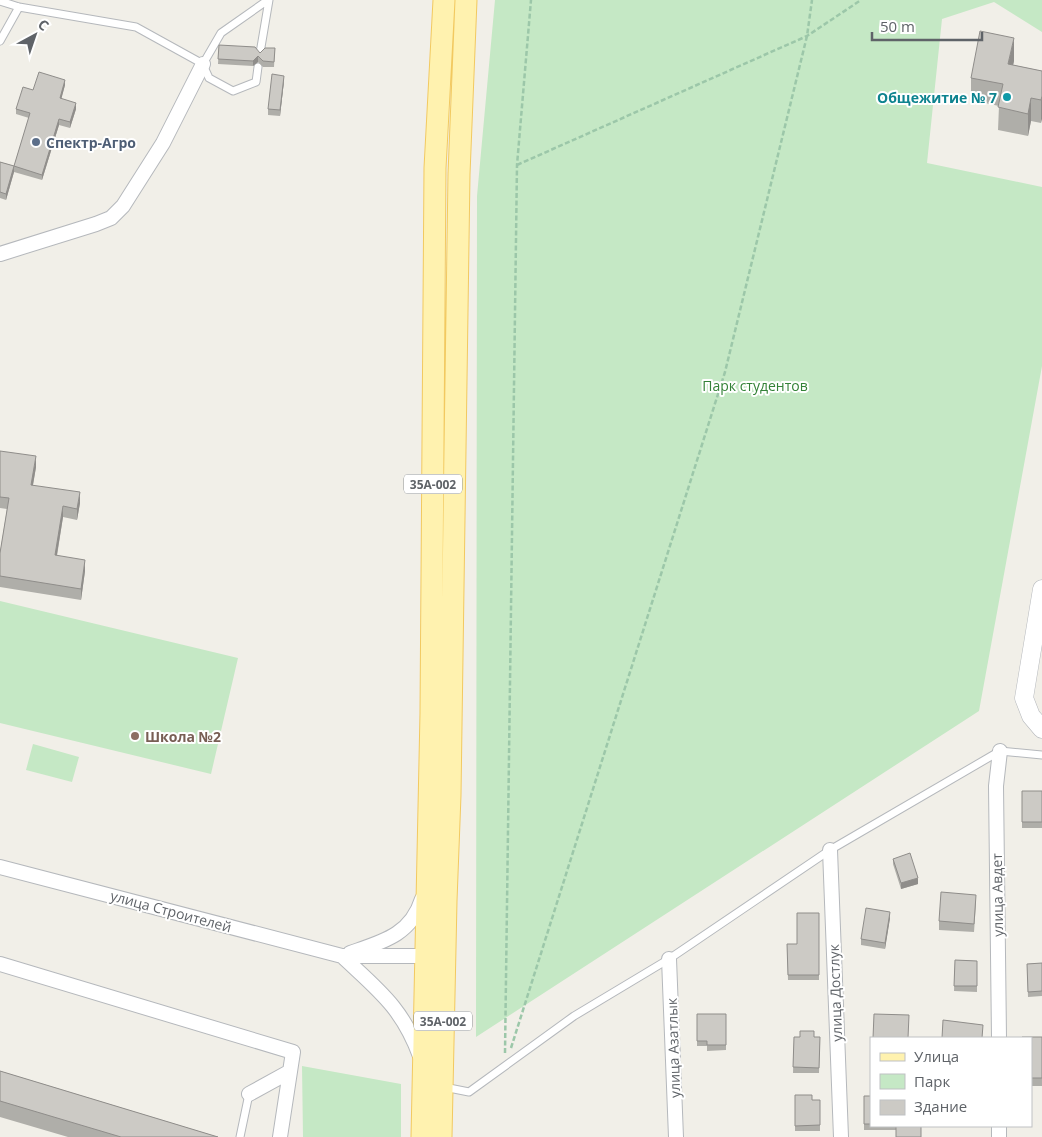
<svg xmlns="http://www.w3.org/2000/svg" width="1042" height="1137" viewBox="0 0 1042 1137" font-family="'Open Sans',sans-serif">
<rect width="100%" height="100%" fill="#f1efe8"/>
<path fill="#c5e8c5" d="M495,0H1042V32L994,2L942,19L927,163L1042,187V366L979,711L476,1037L477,196Z
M0,601L238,658L211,774L0,723Z
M33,744L79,757L72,782L26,770Z
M302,1066L401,1084V1137H303Z"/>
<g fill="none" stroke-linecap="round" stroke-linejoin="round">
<defs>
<path id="service" d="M0,1L19,7L136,27L203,64L221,33L268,0
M0,41L19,7
M260,53L269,0
M203,65L209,78L233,91L256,82L258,67
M444,1087L469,1092L574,1016L669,959L830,850L1000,751L1042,755
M240,1137L249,1094"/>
<path id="minor" d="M0,254L96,224L111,218L123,206L163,143L203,64
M830,850L841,1137
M0,867L342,956H433
M350,953C382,942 411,935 422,899
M342,956C378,990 402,1007 420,1056
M669,959L676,1137
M0,964L293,1052L280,1137
M999,1038L996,786L1000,751
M249,1094L289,1072
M999,1126V1137"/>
<path id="tertiary" d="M1042,589L1024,698L1031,716L1042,729"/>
<path id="primary" d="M422,1137L431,713L435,168L444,0
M441,1137L446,901L450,795L459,174L466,0"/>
</defs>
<use href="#service" stroke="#b5b8bc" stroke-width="9"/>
<use href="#minor" stroke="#b5b8bc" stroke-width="16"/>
<use href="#tertiary" stroke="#b5b8bc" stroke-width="19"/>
<use href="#primary" stroke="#f2c960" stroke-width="23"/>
<path stroke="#9cc7a9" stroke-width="2.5" stroke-dasharray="5 2.5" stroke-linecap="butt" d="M517,165L807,36L861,0
M511,1048L725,372L807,36L812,0
M505,1053L517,165L531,0"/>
<use href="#service" stroke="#fff" stroke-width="7"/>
<use href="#minor" stroke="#fff" stroke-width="14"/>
<use href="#tertiary" stroke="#fff" stroke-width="18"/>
<use href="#primary" stroke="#fff2af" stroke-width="21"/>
</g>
<path fill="#afaea9" d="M219,45L260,53L275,48L274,67H263L258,62L253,66L218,64Z
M1014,61L1013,65L1042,71L1041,123L1031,121L1028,136L998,130L999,106L971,100V78Z
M284,81L280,116L268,115V109Z
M65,85L61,99L76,109L70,128L59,125L42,180L14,172L6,200L0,198V162L14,166L29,118L16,114V109L33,90Z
M0,451L36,467L33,485L80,503L77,520L63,517L57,556L85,571L81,600L0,587V553L7,509L0,508Z
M1022,791H1042V828H1022Z
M893,859L918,884L901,889L893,864Z
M976,903L974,932L939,930V921Z
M819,913V980H788L787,944H797Z
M890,918L885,949L861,945V939Z
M955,960L977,961V992L954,991Z
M1042,963V996L1028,997L1027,964Z
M697,1014H726V1050L707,1051V1046H697Z
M794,1037H820L819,1073H793Z
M1042,1037V1086H1031V1038Z
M0,1071L218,1137H68L0,1117Z
M795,1095L812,1100H820V1131H795Z
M864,1096H871V1126H921L896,1130H864Z"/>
<path fill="#8f8d8a" d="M1014,38V61L1008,87V64Z
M258,56V62L253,66V61Z
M284,76V81L280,116V110Z
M65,80V85L60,104V98Z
M1042,96V119L1041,123V100Z
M1031,98V121L1028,136V114Z
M76,103V109L70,128V122Z
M59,119V125L42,180V175Z
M14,166V172L6,200V194Z
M36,456V467L31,496V485Z
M80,492V503L77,520V509Z
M63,506V517L55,566V555Z
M85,560V571L81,600V589Z
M918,878V884L901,889V883Z
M890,912V918L885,949V943Z"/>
<path fill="#cccac5" stroke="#8f8d8a" d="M980,31L1014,38L1008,64L1042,71V96L1041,100L1031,98L1028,114L998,107L1003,84L971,78Z
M219,45L255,47L260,53L265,48H275L274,62L263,61L258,56L253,61L218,59Z
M39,72L65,80L60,98L76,103L70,122L59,119L42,175L14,166L30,113L16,109L23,87L33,90Z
M272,74L284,76L280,110L268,109Z
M0,162L14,166L6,194L0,192Z
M0,451L36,456L31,485L80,492L77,509L63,506L55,555L85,560L81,589L0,576V553L9,498L0,497Z
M1022,791H1042V822H1022Z
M910,853L918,878L901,883L893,859Z
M941,892L976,895L974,924L939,921Z
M866,908L890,912L885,943L861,939Z
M797,913H819V975H788L787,944H797Z
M955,960L977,961V986H954Z
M1042,963V991L1028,992L1027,964Z
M697,1014H726V1045H707V1041H697Z
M874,1014L909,1015L908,1038H873Z
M943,1020L983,1025L982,1038H942Z
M800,1031H814V1037H820L819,1068L793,1067L794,1037H800Z
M1022,1037H1042V1078H1031V1038H1022Z
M0,1071L218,1137H121L0,1101Z
M795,1095H812V1100H820V1125L795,1126Z
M864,1096H871V1124H864Z
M896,1126H921V1137H896Z"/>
<circle fill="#0f9aa8" stroke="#fff" stroke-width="2" cx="1007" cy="97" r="5"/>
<circle fill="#5c6f8a" stroke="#fff" stroke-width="2" cx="36" cy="142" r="5"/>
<circle fill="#8d6e63" stroke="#fff" stroke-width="2" cx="135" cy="736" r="5"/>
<g text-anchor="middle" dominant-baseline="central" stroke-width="4" stroke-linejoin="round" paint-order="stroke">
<g fill="#fff" stroke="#8f9295" stroke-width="1">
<rect x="404" y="474.5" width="58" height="19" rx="4"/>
<rect x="414" y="1011.5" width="58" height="19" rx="4"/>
</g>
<g font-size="12" font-weight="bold" fill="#5f6368">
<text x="433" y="484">35А-002</text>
<text x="443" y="1021">35А-002</text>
</g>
<g font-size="14" font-weight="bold" fill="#0d838f" stroke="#fff" text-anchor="end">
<text x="997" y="97">Общежитие № 7</text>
</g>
<g font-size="14" font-weight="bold" fill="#4e5e75" stroke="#fff" text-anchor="start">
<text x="46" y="142">Спектр-Агро</text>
</g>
<g font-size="14" fill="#348238" stroke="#fff">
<text x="755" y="385">Парк студентов</text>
</g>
<g font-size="14" font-weight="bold" fill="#785e54" stroke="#fff" text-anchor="start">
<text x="145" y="736">Школа №2</text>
</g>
<g font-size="14" fill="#5f6368" stroke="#fff">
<text transform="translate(997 895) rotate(-91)">улица Авдет</text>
<text transform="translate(171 911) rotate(15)">улица Строителей</text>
<text transform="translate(835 993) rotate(-92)">улица Достлук</text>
<text transform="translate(673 1048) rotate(-92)">улица Азатлык</text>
</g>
</g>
<rect x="870" y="1037" width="162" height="90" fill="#ffffff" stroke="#bfc1c3"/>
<rect x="880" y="1053" width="25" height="8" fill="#fff2af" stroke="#bfc1c3"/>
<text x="914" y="1062" font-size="15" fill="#5f6368">Улица</text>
<rect x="880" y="1074" width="25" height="15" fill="#c5e8c5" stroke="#bfc1c3"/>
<text x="914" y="1087" font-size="15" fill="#5f6368">Парк</text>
<rect x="880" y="1100" width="25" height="15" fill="#cccac5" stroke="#bfc1c3"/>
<text x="914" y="1112" font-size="15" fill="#5f6368">Здание</text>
<g transform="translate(35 35) rotate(40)" stroke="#ffffff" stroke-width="4" paint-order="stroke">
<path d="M0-4L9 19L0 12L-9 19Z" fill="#5f6368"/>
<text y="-8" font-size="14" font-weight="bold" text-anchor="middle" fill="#5f6368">С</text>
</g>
<path d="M872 32v8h110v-8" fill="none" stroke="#5f6368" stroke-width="2.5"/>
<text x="880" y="32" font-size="15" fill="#5f6368" stroke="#ffffff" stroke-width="4" paint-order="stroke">50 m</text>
</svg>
